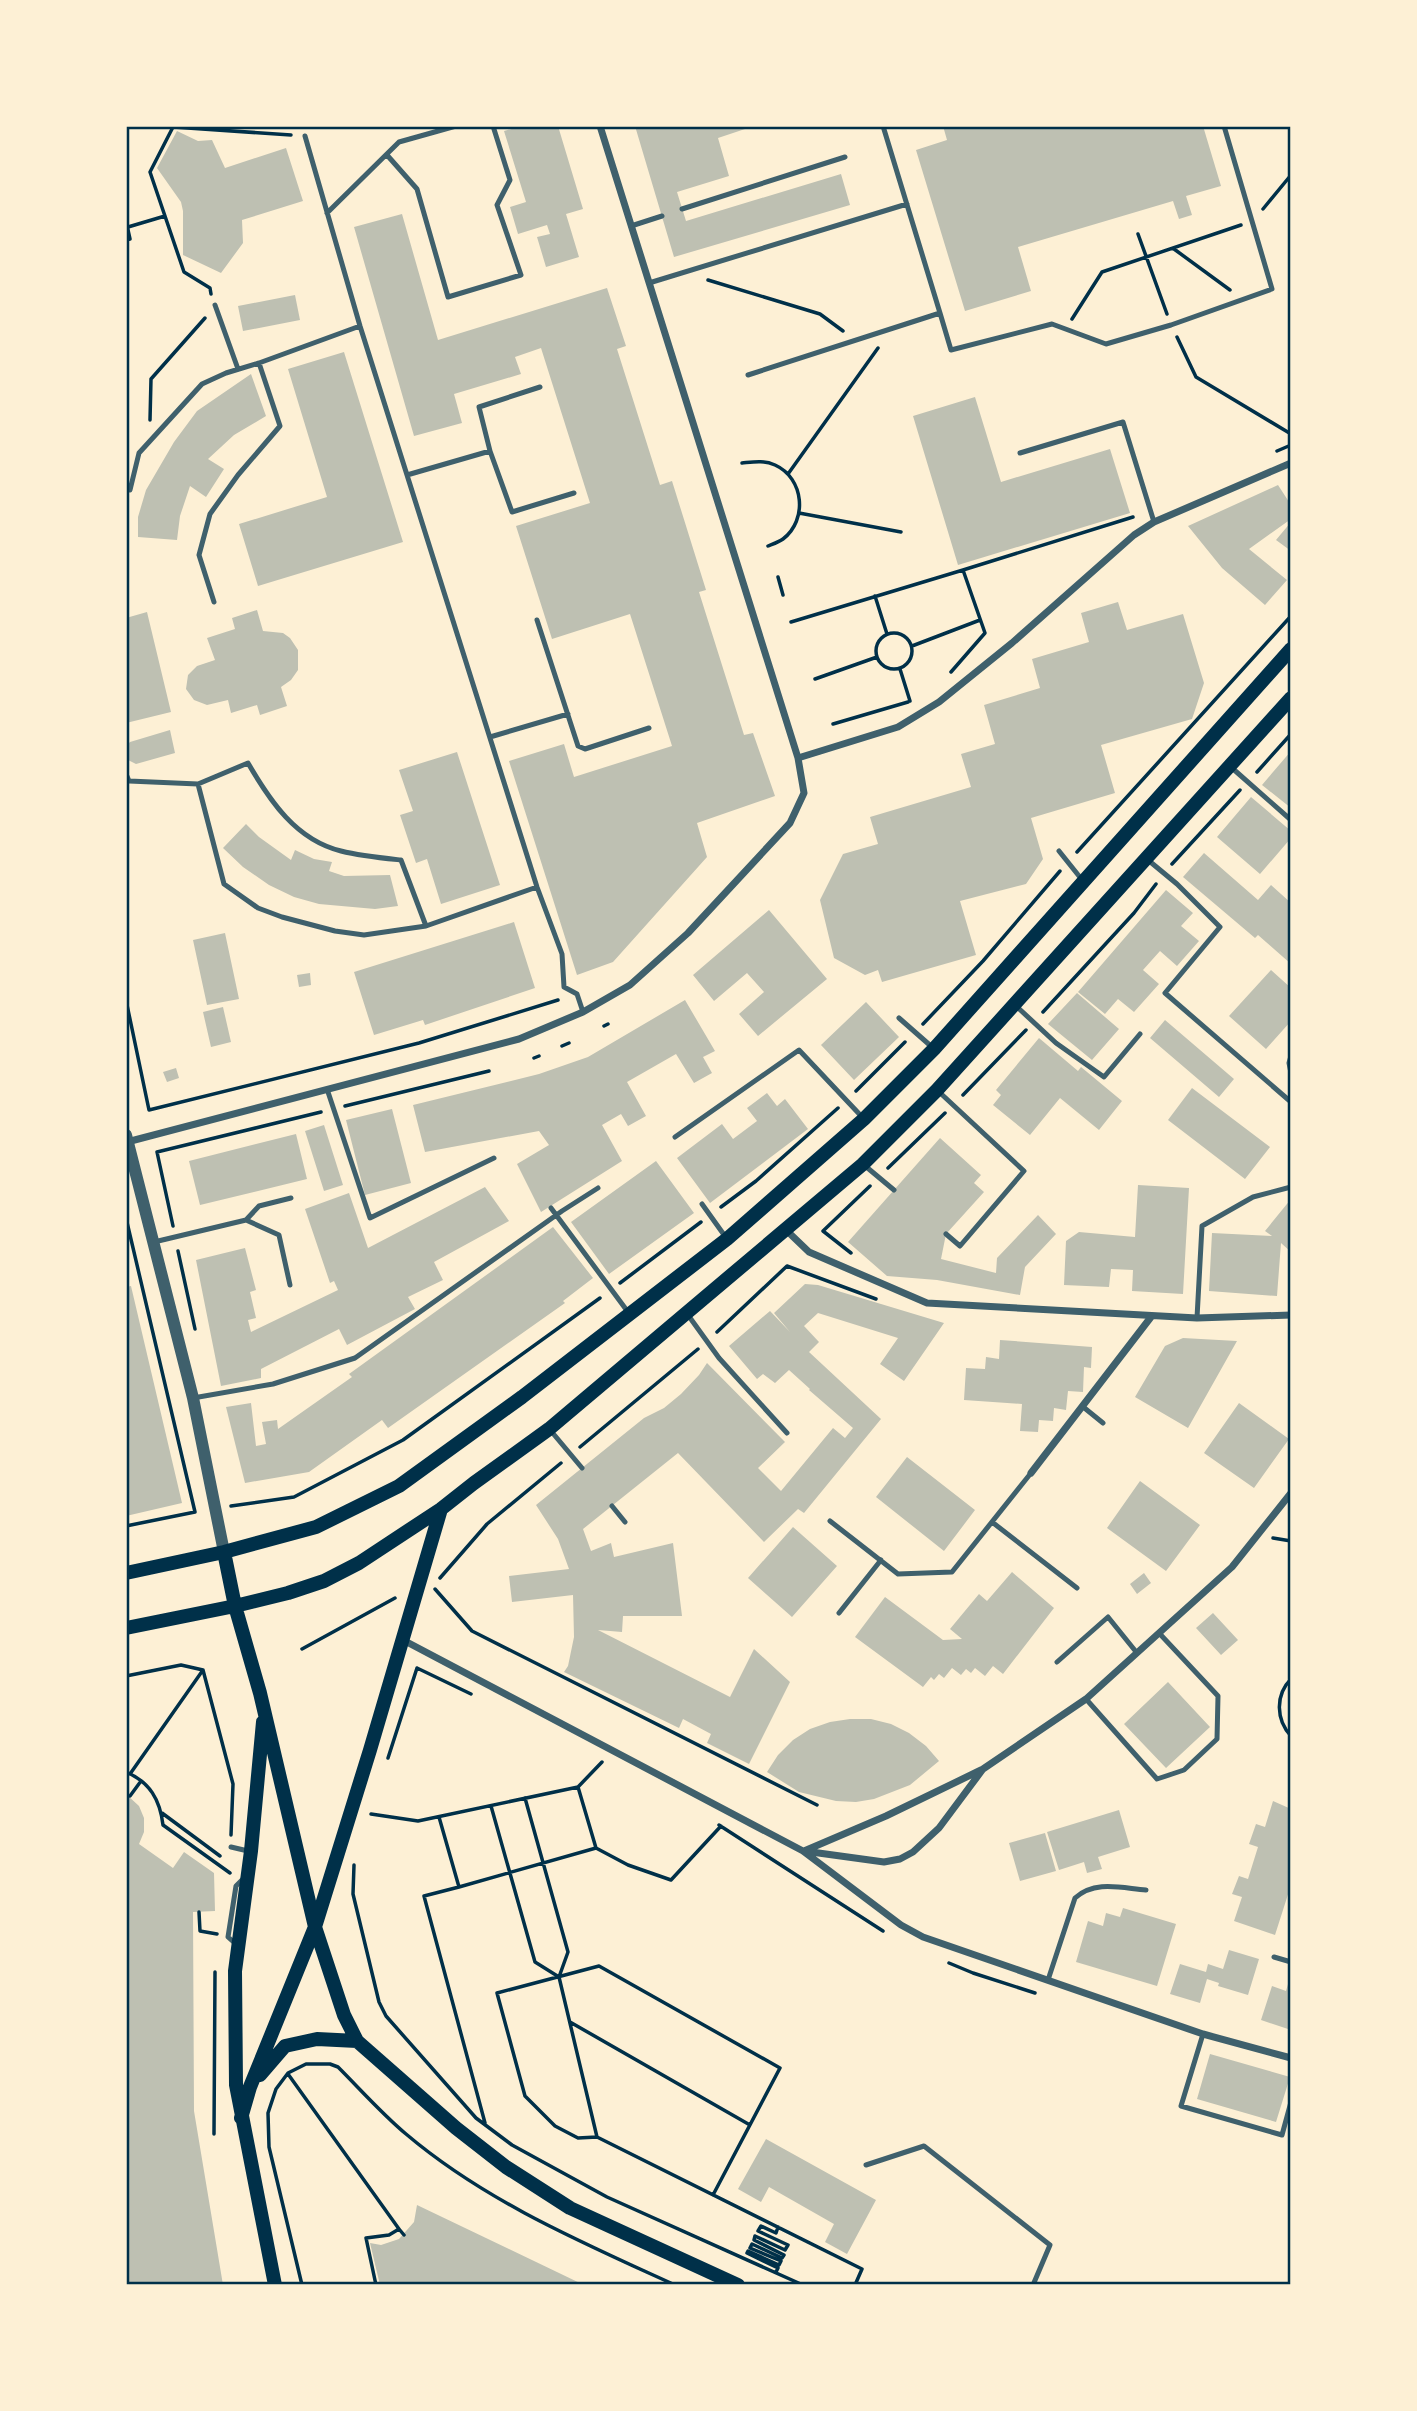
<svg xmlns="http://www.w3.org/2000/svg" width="1417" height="2411" viewBox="0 0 1417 2411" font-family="'Nunito Sans',sans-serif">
<rect width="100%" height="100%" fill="#fdf0d5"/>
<path fill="#bec0b2" d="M522,126H558L583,209L566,214L579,257L546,267L537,237L550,234L547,225L518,234L510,207L526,202L504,131Z
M635,126H754L718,138L729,176L677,192L686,221L841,174L850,205L674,257Z
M943,126H1203L1221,186L1186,196L1192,215L1179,219L1173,201L1018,247L1031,291L965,311L916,150L947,140Z
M177,131L198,141L212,140L225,168L286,148L303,201L242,220L243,243L221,273L183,255V211L181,202L157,168Z
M402,214L438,340L607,288L626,346L617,349L660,485L672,481L706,590L699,592L744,735L753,733L775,796L697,823L707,857L613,962L577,975L509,761L564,744L574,777L672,746L630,614L552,639L516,526L590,503L541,348L515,357L521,374L454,394L462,423L414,436L354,227Z
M295,295L300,320L243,331L238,306Z
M344,352L403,542L258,586L239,524L327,497L288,369Z
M251,374L266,416L234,435L208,459L224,469L206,497L190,486L180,516L177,540L138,537V517L146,490L174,442L197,411Z
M975,397L1001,482L1110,449L1130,513L958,565L913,416Z
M1278,485L1291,505V519L1249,549L1287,580L1265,605L1222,568L1188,526Z
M1291,522V551L1276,540Z
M1118,602L1127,630L1183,614L1204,683L1192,719L1101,745L1115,793L1031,818L1043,859L1026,884L960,901L976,955L882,982L878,970L865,975L834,958L820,900L843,854L878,844L870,817L971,787L961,754L995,744L984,705L1040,688L1032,659L1089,642L1081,613Z
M257,610L263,631L283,633L290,638L298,650V670L291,680L281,687L287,706L260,715L257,705L231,713L228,700L207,705L194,700L186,689L188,675L197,666L215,660L207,638L235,629L232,618Z
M147,612L171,712L126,723V618Z
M170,730L175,753L136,764L126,759V746L130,742Z
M1291,751V808L1262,785Z
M457,752L500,885L441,904L427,859L416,863L400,815L413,811L399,770Z
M1251,797L1291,831V838L1260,874L1217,837Z
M246,824L259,837L291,860L295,850L314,859L332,862L329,871L344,876L390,875L398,906L375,909L319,904L294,897L269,885L243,867L223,848Z
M1204,853L1258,900L1271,885L1291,903V964L1258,935L1255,938L1183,877Z
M1166,890L1193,913L1181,926L1199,941L1177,966L1160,951L1143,970L1159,984L1134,1012L1118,999L1105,1014L1078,992Z
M769,910L827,979L758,1036L739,1014L764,992L747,973L714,1001L693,975Z
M514,922L535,988L425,1025L423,1020L374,1035L354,972Z
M225,933L239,999L207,1005L193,940Z
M1271,970L1291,988V1021L1266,1049L1229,1016Z
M310,973L311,985L299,987L297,975Z
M1077,993L1119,1029L1092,1060L1048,1024Z
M685,1000L715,1051L703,1057L712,1073L694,1083L676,1054L627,1082L646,1116L628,1126L621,1114L602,1125L622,1161L541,1212L517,1164L549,1145L539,1131L425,1152L413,1105L539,1074L588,1057Z
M866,1002L899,1037L854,1080L821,1045Z
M223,1007L231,1042L211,1047L203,1012Z
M1165,1020L1234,1079L1219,1097L1150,1038Z
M1039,1038L1078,1071L1081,1067L1122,1101L1099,1130L1060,1098L1030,1135L993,1105L1001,1095L996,1090Z
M176,1068L179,1078L167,1082L163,1072Z
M1192,1088L1270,1147L1245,1179L1168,1120Z
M767,1093L777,1106L785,1099L808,1129L710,1203L677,1158L722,1124L733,1139L757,1121L747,1108Z
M392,1109L411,1183L365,1195L346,1120Z
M324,1125L343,1185L324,1191L305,1131Z
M296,1134L307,1179L200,1205L189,1161Z
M940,1138L981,1175L974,1183L984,1192L946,1234L941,1259L996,1273L997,1258L1038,1215L1056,1234L1025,1267L1020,1295L937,1280L887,1276L848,1242Z
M656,1161L694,1213L609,1274L571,1222Z
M1138,1185L1189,1188L1183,1294L1132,1291L1133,1270L1111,1269L1109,1287L1064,1285L1066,1241L1079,1232L1135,1237Z
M485,1187L509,1221L434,1262L443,1280L408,1297L415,1309L347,1345L339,1329L261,1369V1378L221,1386L196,1260L245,1248L256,1290L250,1292L256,1318L248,1320L251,1332L338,1290L334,1281L330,1283L305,1209L349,1193L368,1248Z
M1291,1199V1252L1281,1243L1277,1296L1209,1291L1212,1233L1272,1236L1265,1231Z
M553,1227L593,1278L563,1301L565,1303L388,1428L382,1420L309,1472L245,1483L226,1407L251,1403L256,1446L266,1444L262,1422L277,1420L278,1429L352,1377L349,1374Z
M805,1284L818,1285L944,1323L904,1381L880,1364L898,1338L818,1313L804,1326L819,1342L809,1352L881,1419L804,1513L798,1509L764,1542L678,1453L583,1529L591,1551L611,1543L614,1557L673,1543L682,1616H623L622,1632L598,1630L730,1697L754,1649L790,1682L749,1764L707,1743L711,1734L683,1719L679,1728L564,1672L568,1666L574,1637L573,1595L512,1602L509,1576L569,1569L558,1539L536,1505L644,1418L664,1408L681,1394L699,1375L707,1363L785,1442L758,1468L781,1491L833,1428L845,1438L853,1428L809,1390L810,1389L789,1370L775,1383L763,1374L757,1379L729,1346L770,1311L790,1332L774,1313Z
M131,1286L182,1503L126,1516V1287Z
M1183,1338L1237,1341L1188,1428L1135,1397L1165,1346Z
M1000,1340L1092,1347L1091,1368L1084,1367L1083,1392L1068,1391L1066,1410L1054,1408L1053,1421L1039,1420L1038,1432L1020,1431L1022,1404L964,1400L966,1368L985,1369L986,1357L999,1359Z
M1239,1403L1289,1439L1254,1488L1204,1453Z
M907,1457L975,1510L944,1551L876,1497Z
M1140,1481L1200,1525L1166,1571L1107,1528Z
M793,1527L837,1566L792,1617L748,1578Z
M1012,1572L1054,1608L1003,1674L993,1666L985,1676L975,1668L971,1673L966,1669L961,1675L952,1668L944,1678L939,1674L934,1680L931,1677L923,1687L855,1637L885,1597L943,1640L962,1639L950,1629L979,1594L987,1601Z
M1144,1573L1151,1583L1137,1594L1130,1584Z
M1213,1613L1238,1640L1221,1655L1196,1628Z
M1168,1682L1210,1727L1166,1768L1124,1724Z
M850,1719H871L891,1724L909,1733L926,1746L939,1761L910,1785L874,1799L856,1802L836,1801L799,1792L767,1772L778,1755L793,1740L810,1729L830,1722Z
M126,1794L139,1806L144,1818V1832L139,1844L173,1868L184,1852L214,1873L215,1911L193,1912L194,2111L223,2285H126Z
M1273,1801L1291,1809V1885L1275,1935L1234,1921L1242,1897L1232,1894L1239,1876L1248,1879L1258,1847L1249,1844L1256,1824L1265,1827Z
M1119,1810L1130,1847L1098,1857L1102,1869L1087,1873L1084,1862L1059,1870L1047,1832Z
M1045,1833L1056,1871L1020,1881L1009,1843Z
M1123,1908L1176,1924L1157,1986L1076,1962L1088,1921L1103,1926L1106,1913L1120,1917Z
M1229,1950L1259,1959L1248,1995L1218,1986L1219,1983L1207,1979L1200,2003L1170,1994L1180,1964L1206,1972L1208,1964L1223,1969Z
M1290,1977L1291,1978V2030L1261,2020L1272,1986L1286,1991Z
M1210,2054L1290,2077L1276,2122L1197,2099Z
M766,2139L876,2200L847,2254L825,2242L834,2224L769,2187L761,2202L738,2189Z
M417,2205L584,2285H380L370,2243L381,2245L399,2239L414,2222Z"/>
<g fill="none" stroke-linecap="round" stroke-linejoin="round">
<path stroke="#003049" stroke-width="3.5" d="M1263,209L1291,175
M126,221L130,239L126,240
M128,227L165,216
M1138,234L1167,314
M1174,249L1230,290
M708,280L820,314L843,331
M211,294L210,288L184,272L150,172L173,127L291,135
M1072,319L1102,272L1241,225
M1177,337L1196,377L1291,434
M150,420L151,379L205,318
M1277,451L1291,445
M742,463C753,462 764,460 775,465C804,478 808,520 783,539C779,542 773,544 768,546
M788,474L878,348
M799,513L901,532
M778,577L783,595
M875,596L887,634
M791,622L963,570
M876 651a18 18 0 1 1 36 0a18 18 0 1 1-36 0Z
M912,646L980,620
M900,669L910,701
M951,672L985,633L963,570L1133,517
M815,679L877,657
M833,724L908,702
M1257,772L1291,734
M1077,852L1291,616
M1172,864L1240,790
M126,1000L149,1110L419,1043L558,1000
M1043,1012L1134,913L1156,884
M923,1024L983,961L1060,871
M604,1026L608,1024
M562,1046L569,1043
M534,1058L539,1056
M856,1091L905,1042
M963,1095L1026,1030
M345,1106L489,1071
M888,1168L945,1113
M721,1207L756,1181L838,1108
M126,1218L195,1512L126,1526
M173,1226L157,1152L321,1112
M178,1251L195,1329
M851,1253L823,1231L870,1186
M620,1283L701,1222
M717,1332L787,1266L876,1299
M580,1447L698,1349
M231,1506L294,1497L403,1440L600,1298
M1273,1538L1291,1541
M440,1578L487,1524L561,1463
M435,1589L472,1631L817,1805
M302,1649L395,1598
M203,1670L233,1784L231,1835
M126,1676L181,1665L203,1670
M1291,1679C1275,1695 1276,1720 1291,1736
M388,1758L417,1668L471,1694
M126,1772C150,1782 160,1800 163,1825L230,1873
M130,1774L203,1670
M130,1796L141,1781
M491,1806L535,1962L559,1977L568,1952L525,1798
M162,1813L220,1856
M371,1814L418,1821L578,1787L602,1762
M439,1817L459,1887L596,1848L578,1787
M719,1825L883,1931
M596,1848L628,1865L671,1880L721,1826
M354,1865L353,1894L379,2002L386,2016L476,2118L512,2145L607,2197L803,2285
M459,1887L424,1896L485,2123
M199,1912L200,1931L217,1934
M949,1963L973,1973L1035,1993
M559,1977L597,2137
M570,2022L750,2125
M288,2074L399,2229
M214,2134L215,1972
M713,2195L780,2068L599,1966L497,1993L525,2096L555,2126L578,2138L597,2137L862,2269L855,2285
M776,2272L778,2268L747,2253L748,2251L779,2265L781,2261L750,2248L752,2244L782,2258L784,2255L754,2240L755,2236L785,2250L788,2245L758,2231L761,2226L776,2233L778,2227
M302,2285L269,2147L268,2113L276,2089L288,2073L306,2064H330L338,2067C360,2089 382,2114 406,2134C485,2201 581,2242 675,2285
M376,2285L366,2238L389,2235L399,2229L404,2235"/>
<path stroke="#3f606c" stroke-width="5" d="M305,136L360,326L537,887L562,954L564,987L577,994L583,1012
M387,155L417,189L448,297L521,275L497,205L510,180L493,126
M682,209L845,157
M327,213L399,142L456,126
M631,226L662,216
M649,283L907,204
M215,305L238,369
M940,313L951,350L1052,324L1106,344L1171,325L1272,289L1224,126
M748,375L940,313L883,126
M540,387L479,407L490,451L512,512L574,493
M1020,453L1123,422L1154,522
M407,475L490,451
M130,490L139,453L202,384L226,373L259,363L360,326
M214,602L199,555L210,514L238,475L280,426L259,363
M537,620L578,746L585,749L649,728
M490,737L568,714
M1232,768L1291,820
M126,774L129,781L198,784L248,763C270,801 296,840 341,851C361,856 382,858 401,860L426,926
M198,784L224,884L258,908L282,917L335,931L364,935L426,926L537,887
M1059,851L1083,881
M1148,860L1177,884L1220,927L1165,993L1291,1102
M1015,1005L1056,1043L1104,1077L1140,1034
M899,1018L932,1047
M1291,1056L1289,1063L1291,1073
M327,1089L370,1218L494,1158
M937,1090L1024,1171L960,1246L946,1234
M675,1137L799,1050L864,1119
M864,1165L894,1190
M702,1204L727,1239
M551,1208L628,1312
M246,1220L259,1206L291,1198
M154,1242L246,1220L279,1235L290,1285
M688,1315L719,1358L787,1433
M1197,1318L1202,1226L1253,1197L1291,1187
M193,1398L273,1384L355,1358L562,1211L598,1188
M1082,1406L1103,1423
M551,1431L582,1468
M612,1506L625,1522
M830,1521L898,1574L952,1572L1031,1473
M992,1522L1077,1588
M839,1613L881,1560
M1057,1662L1108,1617L1137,1653
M1086,1699L1157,1779L1184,1770L1217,1739L1218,1696L1159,1633
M231,1847L248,1851
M237,1945L228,1937L236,1886L243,1879
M1274,1957L1291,1962
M1048,1980L1075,1898C1095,1880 1121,1888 1146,1890
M1203,2034L1181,2106L1282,2135L1291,2102
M866,2165L924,2146L1050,2245L1033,2285"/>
<path stroke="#3f606c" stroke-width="7" d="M798,758L898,727L939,702L1012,643L1134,535L1154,522L1291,463
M127,1142L519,1039L583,1012L630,985L688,933L790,823L804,793L798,758L600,126
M785,1229L809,1252L927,1303L1197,1318L1291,1315
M1031,1473L1151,1317
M403,1640L803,1851L901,1925L923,1937L1203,2034L1291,2058
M804,1851L884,1862L900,1859L913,1852L939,1828L983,1769L1086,1699L1232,1567L1291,1493
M804,1851L886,1816L981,1770"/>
<path stroke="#3f606c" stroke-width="12" d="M126,1135L193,1398L224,1552"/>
<path stroke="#003049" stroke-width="14" d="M224,1552L235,1606L260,1693L315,1927L344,2015L357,2041L456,2128L506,2167L570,2208L738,2285
M126,1573L224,1552L316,1527L399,1486L522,1397L727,1239L864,1119L934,1049L1291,649
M126,1628L235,1606L288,1593L324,1581L359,1563L441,1509L474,1483L549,1429L863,1164L937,1090L1291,698
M263,1722L251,1851L235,1971L236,2085L275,2285
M260,2075L285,2046L317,2039L357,2041
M241,2118L250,2087L315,1927L370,1750L441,1509"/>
</g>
<rect width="1417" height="2411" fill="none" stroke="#fdf0d5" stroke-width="256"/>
<rect x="128" y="128" width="1161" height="2155" fill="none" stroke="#003049" stroke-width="2.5"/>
</svg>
